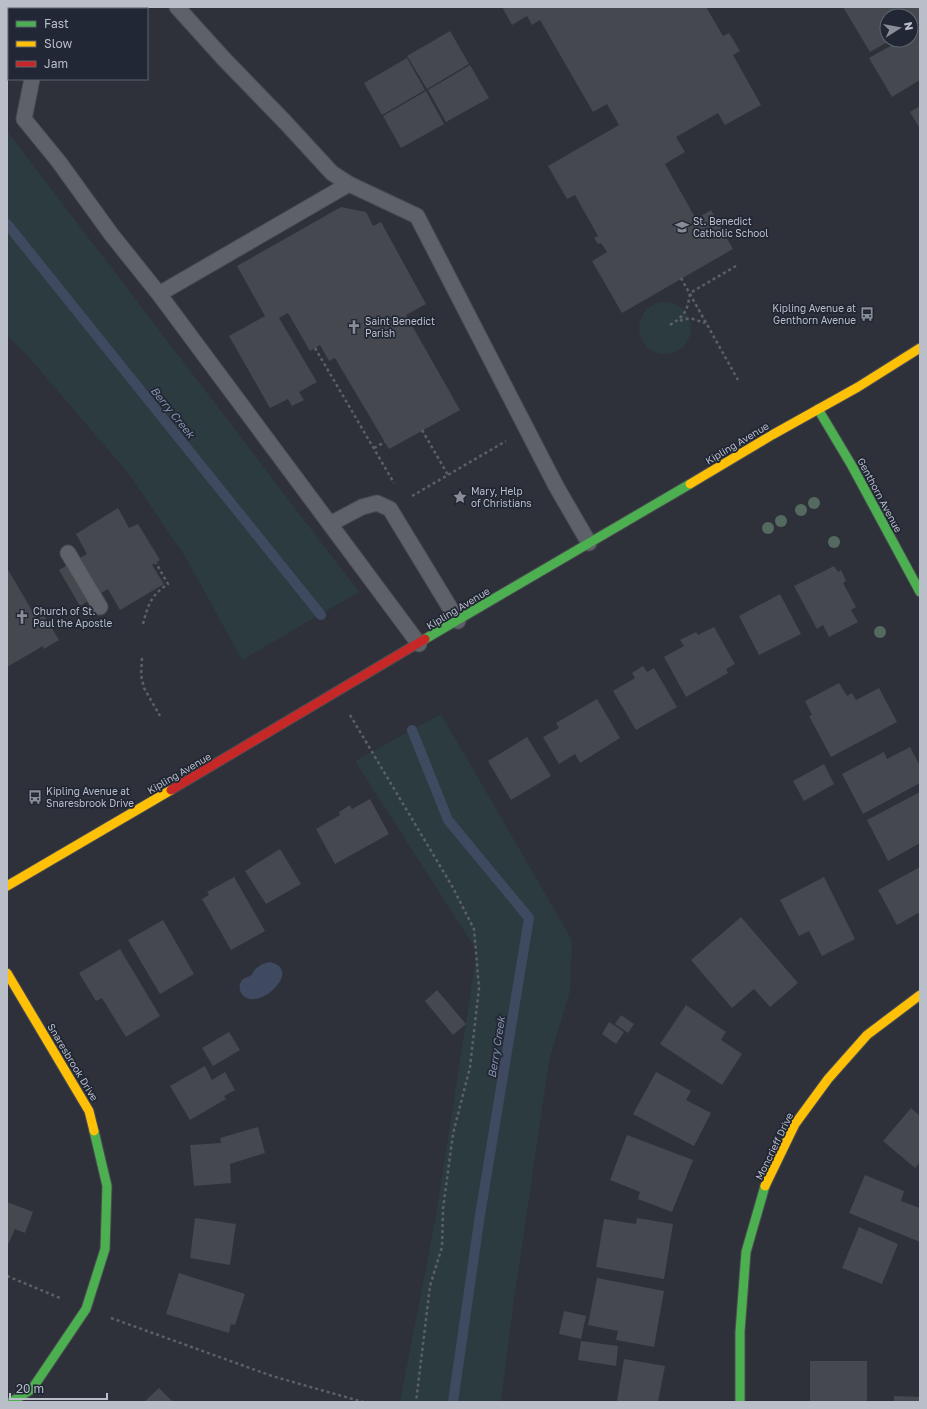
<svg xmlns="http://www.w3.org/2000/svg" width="927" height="1409" viewBox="0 0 927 1409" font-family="'Golos Text',sans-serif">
<rect width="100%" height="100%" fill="#2e3139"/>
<path fill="#2c3b3f" d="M7,131L359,592L242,660L186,558L129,474L26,354L7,336Z
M639 328a26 26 0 1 1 52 0a26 26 0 1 1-52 0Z
M441,714L572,940L570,991L549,1061L513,1307L501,1402H400L436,1216L477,951L355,761Z"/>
<path fill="#3f4a61" d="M270,962C300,969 268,1002 250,999C242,998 236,988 242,980C245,977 247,978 250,976C253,975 252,973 254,971C258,966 263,963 270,962Z"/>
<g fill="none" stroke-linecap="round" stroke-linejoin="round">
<path stroke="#3f4a61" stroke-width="10" d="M7,224L321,615
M412,730L448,820L529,918L480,1215L453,1402"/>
</g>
<path fill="#45484e" d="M502,7H706L723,36L729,33L740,51L733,55L761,105L725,125L718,113L676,137L685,152L665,164L696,219L711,210L733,249L622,313L592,261L607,252L601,243L598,244L594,238L598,236L575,195L567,199L548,166L619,125L607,104L593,112L540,20L532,25L527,16L512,25Z
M843,7H920V23L911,28V16H887V40H891L870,52Z
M920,29V80L892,97L869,58L901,40H911V34Z
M450,31L469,64L427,89L407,56Z
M407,58L425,90L382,115L364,83Z
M470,65L489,98L446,122L428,90Z
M426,91L444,124L401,148L383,116Z
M920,106V129L910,112Z
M341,207L366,212L373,226L381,222L426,304L406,315L460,410L389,449L335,358L329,361L320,345L310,351L288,313L279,318L317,382L299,392L304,400L292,406L288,399L270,408L229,336L265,316L237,266Z
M118,508L129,528L138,524L160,560L152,565L164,584L120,610L108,589L80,606L59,570L87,554L76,534Z
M834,566L838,572L841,570L846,581L843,583L856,607L851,610L858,622L829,637L823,625L817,629L794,586Z
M7,568L37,619L44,615L59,640L44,649L43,646L7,667Z
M780,594L801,634L759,655L739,616Z
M714,627L735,664L726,669L728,673L686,697L664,657L684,646L680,640L696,632L698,635Z
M643,666L647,672L654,668L677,707L636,730L613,691L635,678L632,673Z
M839,683L847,696L852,693L856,700L879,688L897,722L831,757L809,716L812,715L805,701Z
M597,699L620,738L580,763L575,754L559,764L543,737L559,728L556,723Z
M527,737L551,776L511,800L488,761Z
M910,747L920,766V783L863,814L842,774L884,752L887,759Z
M824,764L834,784L804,801L793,781Z
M920,792V843L888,861L867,820Z
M370,799L389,834L335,864L316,829L340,815L339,812L350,805L352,809Z
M280,849L301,884L266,904L245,871Z
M920,867V916L918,913L897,925L878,890Z
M234,877L265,931L231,950L202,899L209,895L207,892Z
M824,877L855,939L822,956L809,931L799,936L780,900Z
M741,917L798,983L770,1007L754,989L732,1008L691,960Z
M163,920L194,974L160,994L128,940Z
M120,949L160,1016L126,1037L102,998L96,1001L79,973Z
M437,990L466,1024L453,1035L425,1001Z
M686,1005L726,1032L721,1040L742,1054L722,1085L660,1044Z
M621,1015L634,1024L628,1033L615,1024Z
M609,1022L624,1032L616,1044L602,1034Z
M229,1032L240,1050L213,1066L202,1048Z
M205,1066L212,1080L225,1072L235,1090L224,1096L226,1099L190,1120L170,1086Z
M656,1072L691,1091L686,1100L711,1113L694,1146L633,1114Z
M911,1108L920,1116V1162L915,1168L883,1141Z
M258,1127L265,1153L230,1164L231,1183L194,1186L190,1145L221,1143L220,1138Z
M627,1135L693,1160L672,1212L638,1199L640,1192L610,1180Z
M865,1175L904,1191L901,1201L920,1208V1242L849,1213Z
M7,1202L33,1212L25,1233L15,1229L7,1247Z
M195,1218L236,1224L230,1265L190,1258Z
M637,1218L673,1224L664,1279L596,1267L604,1219L636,1224Z
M859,1227L898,1244L882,1284L842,1268Z
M179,1273L245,1294L235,1325L231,1324L229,1333L166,1314Z
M597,1278L664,1291L654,1347L616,1340L618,1331L588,1325Z
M564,1311L586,1316L581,1339L559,1334Z
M581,1341L618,1346L616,1366L578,1360Z
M624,1359L665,1366L658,1402L617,1401Z
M810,1361H867V1402H810Z
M159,1388L173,1402H144Z
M894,1396L920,1397V1402H894Z"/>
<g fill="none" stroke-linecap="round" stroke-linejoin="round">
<defs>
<path id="lane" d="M177,7L224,59L286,123L332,173L349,184L417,216L556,486L589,543
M136,9L140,7
M32,79L24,119L59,162L111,234L159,294L419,644
M159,294L349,184
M330,524L362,507L377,503L390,509L458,621
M68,553L100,607"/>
<path id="fast" d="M818,409L852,466L920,592
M425,639L690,484
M11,1402L32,1389L86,1309L105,1249L107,1186L94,1131
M740,1402V1332L746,1252L765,1186"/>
<path id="slow" d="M690,484L772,435L858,387L920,348
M7,886L171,790
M7,973L89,1111L94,1131
M765,1186L795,1124L828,1079L867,1035L920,995"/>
<path id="jam" d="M171,790L425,639"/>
</defs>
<use href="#lane" stroke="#4a4c52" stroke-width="17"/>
<use href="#fast" stroke="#4a4c52" stroke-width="11"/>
<use href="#slow" stroke="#4a4c52" stroke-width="11"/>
<use href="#jam" stroke="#4a4c52" stroke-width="11"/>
<path stroke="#5c6065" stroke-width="2.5" stroke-dasharray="3 3" stroke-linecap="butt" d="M681,278L738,380
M680,321C689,316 696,320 705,323
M670,325C686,315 687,311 690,293L736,266
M315,348L394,483
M422,430L448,475
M374,448L385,442
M412,496L506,441
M143,624C148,605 151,595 168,584L156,563
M142,658L141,675L144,688L160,716
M350,715L452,886L474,929L479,988L470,1067L453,1134L443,1209L442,1247L430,1286L416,1402
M7,1276L60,1298
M111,1318L272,1376L363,1402"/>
<use href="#lane" stroke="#5e6168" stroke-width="15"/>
<use href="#fast" stroke="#4caf50" stroke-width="9"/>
<use href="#slow" stroke="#ffc107" stroke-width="9"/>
<use href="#jam" stroke="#c62828" stroke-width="9"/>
</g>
<g fill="#546960">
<circle cx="814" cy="503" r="6"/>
<circle cx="801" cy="510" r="6"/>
<circle cx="781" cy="521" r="6"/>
<circle cx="768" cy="528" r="6"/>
<circle cx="834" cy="542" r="6"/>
<circle cx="880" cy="632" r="6"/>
</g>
<defs>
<symbol id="school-bare" viewBox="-9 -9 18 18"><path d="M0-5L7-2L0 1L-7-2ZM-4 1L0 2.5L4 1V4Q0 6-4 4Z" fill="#888d97" stroke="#212734" stroke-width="2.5" paint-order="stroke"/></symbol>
<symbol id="bus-bare" viewBox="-9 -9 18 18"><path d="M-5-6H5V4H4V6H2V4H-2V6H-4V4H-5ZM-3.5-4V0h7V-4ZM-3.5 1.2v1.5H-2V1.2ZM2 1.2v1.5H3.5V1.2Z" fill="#888d97" stroke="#212734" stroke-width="2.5" paint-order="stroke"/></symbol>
<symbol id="church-bare" viewBox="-9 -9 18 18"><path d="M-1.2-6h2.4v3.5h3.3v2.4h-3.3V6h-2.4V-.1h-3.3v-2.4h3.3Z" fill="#888d97" stroke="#212734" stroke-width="2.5" paint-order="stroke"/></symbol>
<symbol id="sight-bare" viewBox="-9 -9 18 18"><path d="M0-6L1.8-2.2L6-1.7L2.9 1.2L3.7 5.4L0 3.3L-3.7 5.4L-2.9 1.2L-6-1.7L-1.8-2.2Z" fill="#888d97" stroke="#212734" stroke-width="2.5" paint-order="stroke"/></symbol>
</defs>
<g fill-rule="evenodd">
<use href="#school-bare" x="672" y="217" width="20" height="20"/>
<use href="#bus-bare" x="857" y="304" width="20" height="20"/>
<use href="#church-bare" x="344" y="317" width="20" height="20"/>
<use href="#sight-bare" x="450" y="487" width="20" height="20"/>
<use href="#church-bare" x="12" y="607" width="20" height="20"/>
<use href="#bus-bare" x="25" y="787" width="20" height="20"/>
</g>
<g text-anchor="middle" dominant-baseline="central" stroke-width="3.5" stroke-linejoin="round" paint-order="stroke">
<g font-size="10" fill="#b9bec9" stroke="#212734" text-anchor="start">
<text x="693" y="221">St. Benedict<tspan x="693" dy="12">Catholic School</tspan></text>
<text x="856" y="308" text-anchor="end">Kipling Avenue at<tspan x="856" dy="12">Genthorn Avenue</tspan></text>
<text x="365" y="321">Saint Benedict<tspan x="365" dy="12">Parish</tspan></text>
<text x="471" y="491">Mary, Help<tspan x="471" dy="12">of Christians</tspan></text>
<text x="33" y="611">Church of St.<tspan x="33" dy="12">Paul the Apostle</tspan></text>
<text x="46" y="791">Kipling Avenue at<tspan x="46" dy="12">Snaresbrook Drive</tspan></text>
</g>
<g font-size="10" fill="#b9bec9" stroke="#212734">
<text transform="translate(737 443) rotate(-31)">Kipling Avenue</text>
<text transform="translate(880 495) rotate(62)">Genthorn Avenue</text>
<text transform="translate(458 608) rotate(-31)">Kipling Avenue</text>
<text transform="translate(179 773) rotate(-30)">Kipling Avenue</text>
<text transform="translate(73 1062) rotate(59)">Snaresbrook Drive</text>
<text transform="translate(774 1146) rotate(-64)">Moncrieff Drive</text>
</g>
<g font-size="11" font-style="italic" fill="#8591ad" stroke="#212734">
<text transform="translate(173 412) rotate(51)">Berry Creek</text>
<text transform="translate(496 1047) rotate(-81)">Berry Creek</text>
</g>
</g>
<rect width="927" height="1409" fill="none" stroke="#b9bec9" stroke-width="16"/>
<rect x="8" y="8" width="140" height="72" fill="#212734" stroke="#5e6370"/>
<rect x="16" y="21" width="20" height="6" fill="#4caf50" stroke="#5e6370"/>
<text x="44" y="28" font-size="12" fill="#b9bec9">Fast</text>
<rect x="16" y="41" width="20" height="6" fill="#ffc107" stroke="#5e6370"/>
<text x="44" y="48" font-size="12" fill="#b9bec9">Slow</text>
<rect x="16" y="61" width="20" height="6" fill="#c62828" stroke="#5e6370"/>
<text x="44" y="68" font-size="12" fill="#b9bec9">Jam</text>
<g transform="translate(899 28) rotate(79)"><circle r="19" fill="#212734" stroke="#5e6370"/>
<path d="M0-3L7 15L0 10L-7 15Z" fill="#888d97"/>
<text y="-6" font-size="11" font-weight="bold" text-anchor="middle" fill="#b9bec9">N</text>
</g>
<path d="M10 1393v6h97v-6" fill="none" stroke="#b9bec9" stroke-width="2"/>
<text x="16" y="1393" font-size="12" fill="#b9bec9" stroke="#212734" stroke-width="3" paint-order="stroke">20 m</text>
</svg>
